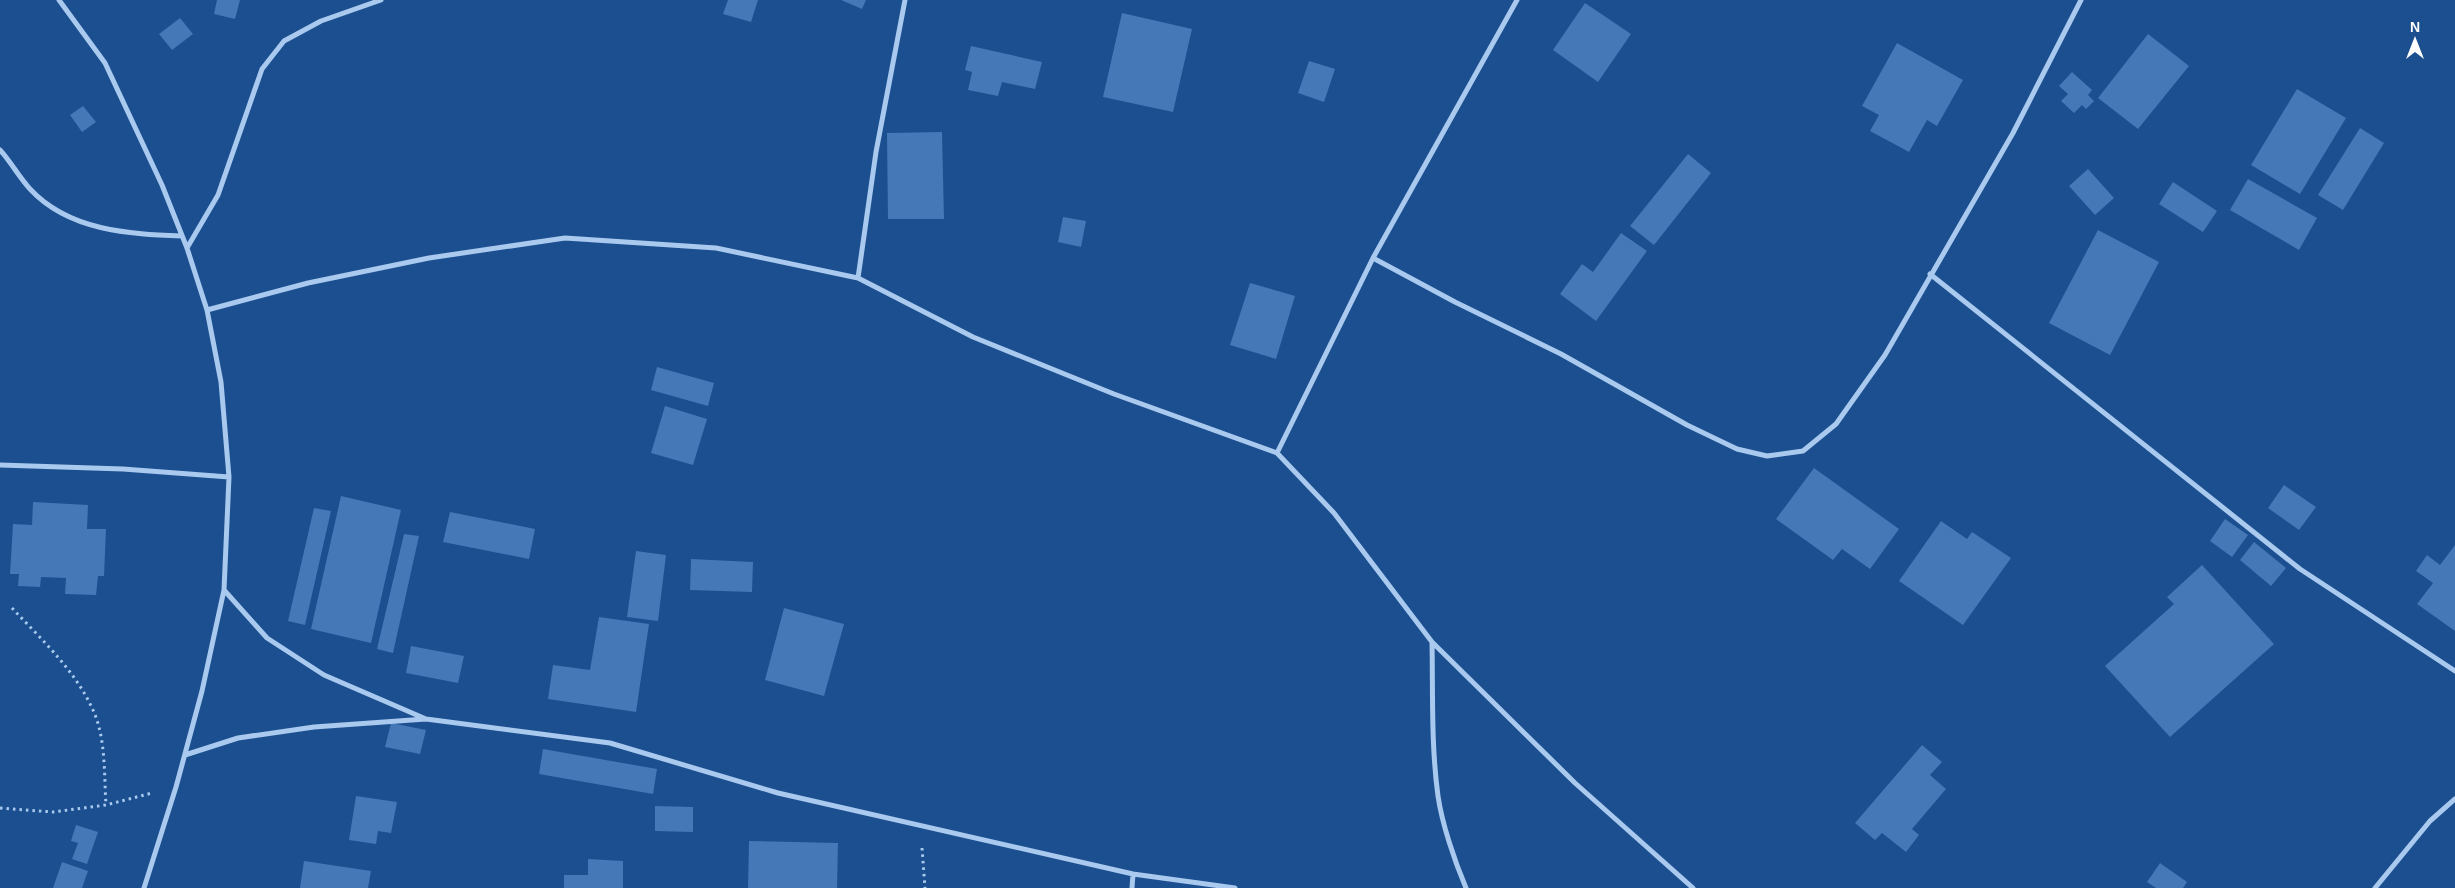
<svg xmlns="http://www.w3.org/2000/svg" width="2455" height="888" viewBox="0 0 2455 888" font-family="Helvetica,sans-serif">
<rect width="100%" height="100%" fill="#1b4f8f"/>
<path fill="#4478b7" d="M217,0H240L235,19L214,14Z
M728,0H758L751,22L723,14Z
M841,0H866L862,9Z
M1585,3L1631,34L1598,82L1553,50Z
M1122,13L1192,29L1173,112L1103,97Z
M180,18L193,34L172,50L159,34Z
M2148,34L2189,66L2138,129L2098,98Z
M1897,43L1963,80L1937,126L1927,120L1909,152L1870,131L1879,115L1862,106Z
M971,46L1042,62L1035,89L1002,82L998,96L968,90L972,72L965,70Z
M1309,61L1335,69L1324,102L1298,93Z
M2072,72L2092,90L2088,95L2094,101L2086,109L2082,105L2074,113L2061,101L2068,94L2059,86Z
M2297,89L2346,118L2300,194L2251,165Z
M83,106L96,122L82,132L70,115Z
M2360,128L2384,143L2343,210L2318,195Z
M942,132L944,219H888L887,133Z
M1688,154L1711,173L1654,245L1630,226Z
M2088,169L2114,198L2095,215L2069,186Z
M2248,179L2317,218L2299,250L2230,210Z
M2173,182L2217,211L2203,232L2159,204Z
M1063,217L1086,221L1081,247L1058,242Z
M2098,230L2159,262L2110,355L2049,323Z
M1621,233L1647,251L1596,321L1560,294L1582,264L1593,272Z
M1250,283L1295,296L1276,359L1230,345Z
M657,367L714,383L708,406L651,390Z
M665,406L707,419L693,465L651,453Z
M1814,468L1899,529L1870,569L1842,549L1833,560L1776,519Z
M2284,485L2316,507L2299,530L2268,508Z
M341,496L401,510L371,643L311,629Z
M33,502L88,505L87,529H106L104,576H98L96,595L65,594L66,578L41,577L40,587L18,586L19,574H10L13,524L32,525Z
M314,508L331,511L305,625L288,621Z
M450,512L535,529L529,559L443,542Z
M2225,519L2248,535L2232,557L2210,541Z
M1941,521L1967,539L1972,532L2011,558L1963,625L1899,581Z
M404,534L419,536L393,653L377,649Z
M2254,542L2286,568L2271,586L2240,560Z
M2455,545V631L2417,604L2433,583L2416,571L2427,555L2440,565Z
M636,551L666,555L658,621L627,617Z
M691,559L753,562L752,592L690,590Z
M2202,565L2274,644L2170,737L2105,666L2174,604L2167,597Z
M784,608L844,624L824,696L765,680Z
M599,617L649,624L636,712L548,699L553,665L590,670Z
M411,646L464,656L458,683L406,673Z
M391,723L426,730L420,754L385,747Z
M1922,745L1942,762L1930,775L1946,789L1912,829L1919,835L1906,852L1882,833L1875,840L1855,823Z
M543,749L657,769L653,794L539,774Z
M356,796L397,802L391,833L378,831L376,844L349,840Z
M655,806L693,807V832L655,831Z
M76,825L98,832L87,864L72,859L78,843L71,841Z
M749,841L838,843L837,888H748Z
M588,859L623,861V888H564V875H588Z
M304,861L371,871L368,888H300Z
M62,862L88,871L82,888H53Z
M2160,863L2187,882L2183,888H2156L2147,882Z"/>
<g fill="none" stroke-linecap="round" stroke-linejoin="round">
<path stroke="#a9c9ee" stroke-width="3" stroke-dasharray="2.5 4" stroke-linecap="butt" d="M12,608C41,639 75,670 93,710C106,738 104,775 106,805
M0,808L53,812L106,805L152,793
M922,848L925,888"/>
<path stroke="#a9c9ee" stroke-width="5" d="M59,0L105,63L162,185L187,248L207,310L221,382L229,477L224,590L202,691L176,787L144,888
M0,150C11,162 19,177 30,189C69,231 129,234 182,236
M187,248L218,195L262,69L284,41L321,21L381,0
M1373,258L1455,302L1561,354L1687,425L1737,449L1767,456L1803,451L1836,424L1885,355L2013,133L2081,0
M1930,274L2300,569L2455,671
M858,278L876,152L905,0
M207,310L308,283L429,258L565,238L716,248L858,278L973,337L1114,394L1277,453L1334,513L1432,642L1575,783L1693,888
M1277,453L1373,258L1517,0
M0,465L123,469L229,477
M224,590L267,638L324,675L426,719L610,743L778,793L1133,874L1235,888
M1432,642C1433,693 1431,745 1438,796C1442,824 1455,862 1466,888
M185,755L238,738L314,727L426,719
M1132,888L1133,874
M2375,888L2430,821L2455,799"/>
</g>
<g transform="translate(2415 40)" stroke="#1b4f8f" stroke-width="4" paint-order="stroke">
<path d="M0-4L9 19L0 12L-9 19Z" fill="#ffffff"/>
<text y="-8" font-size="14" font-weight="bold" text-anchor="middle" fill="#ffffff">N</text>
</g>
</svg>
